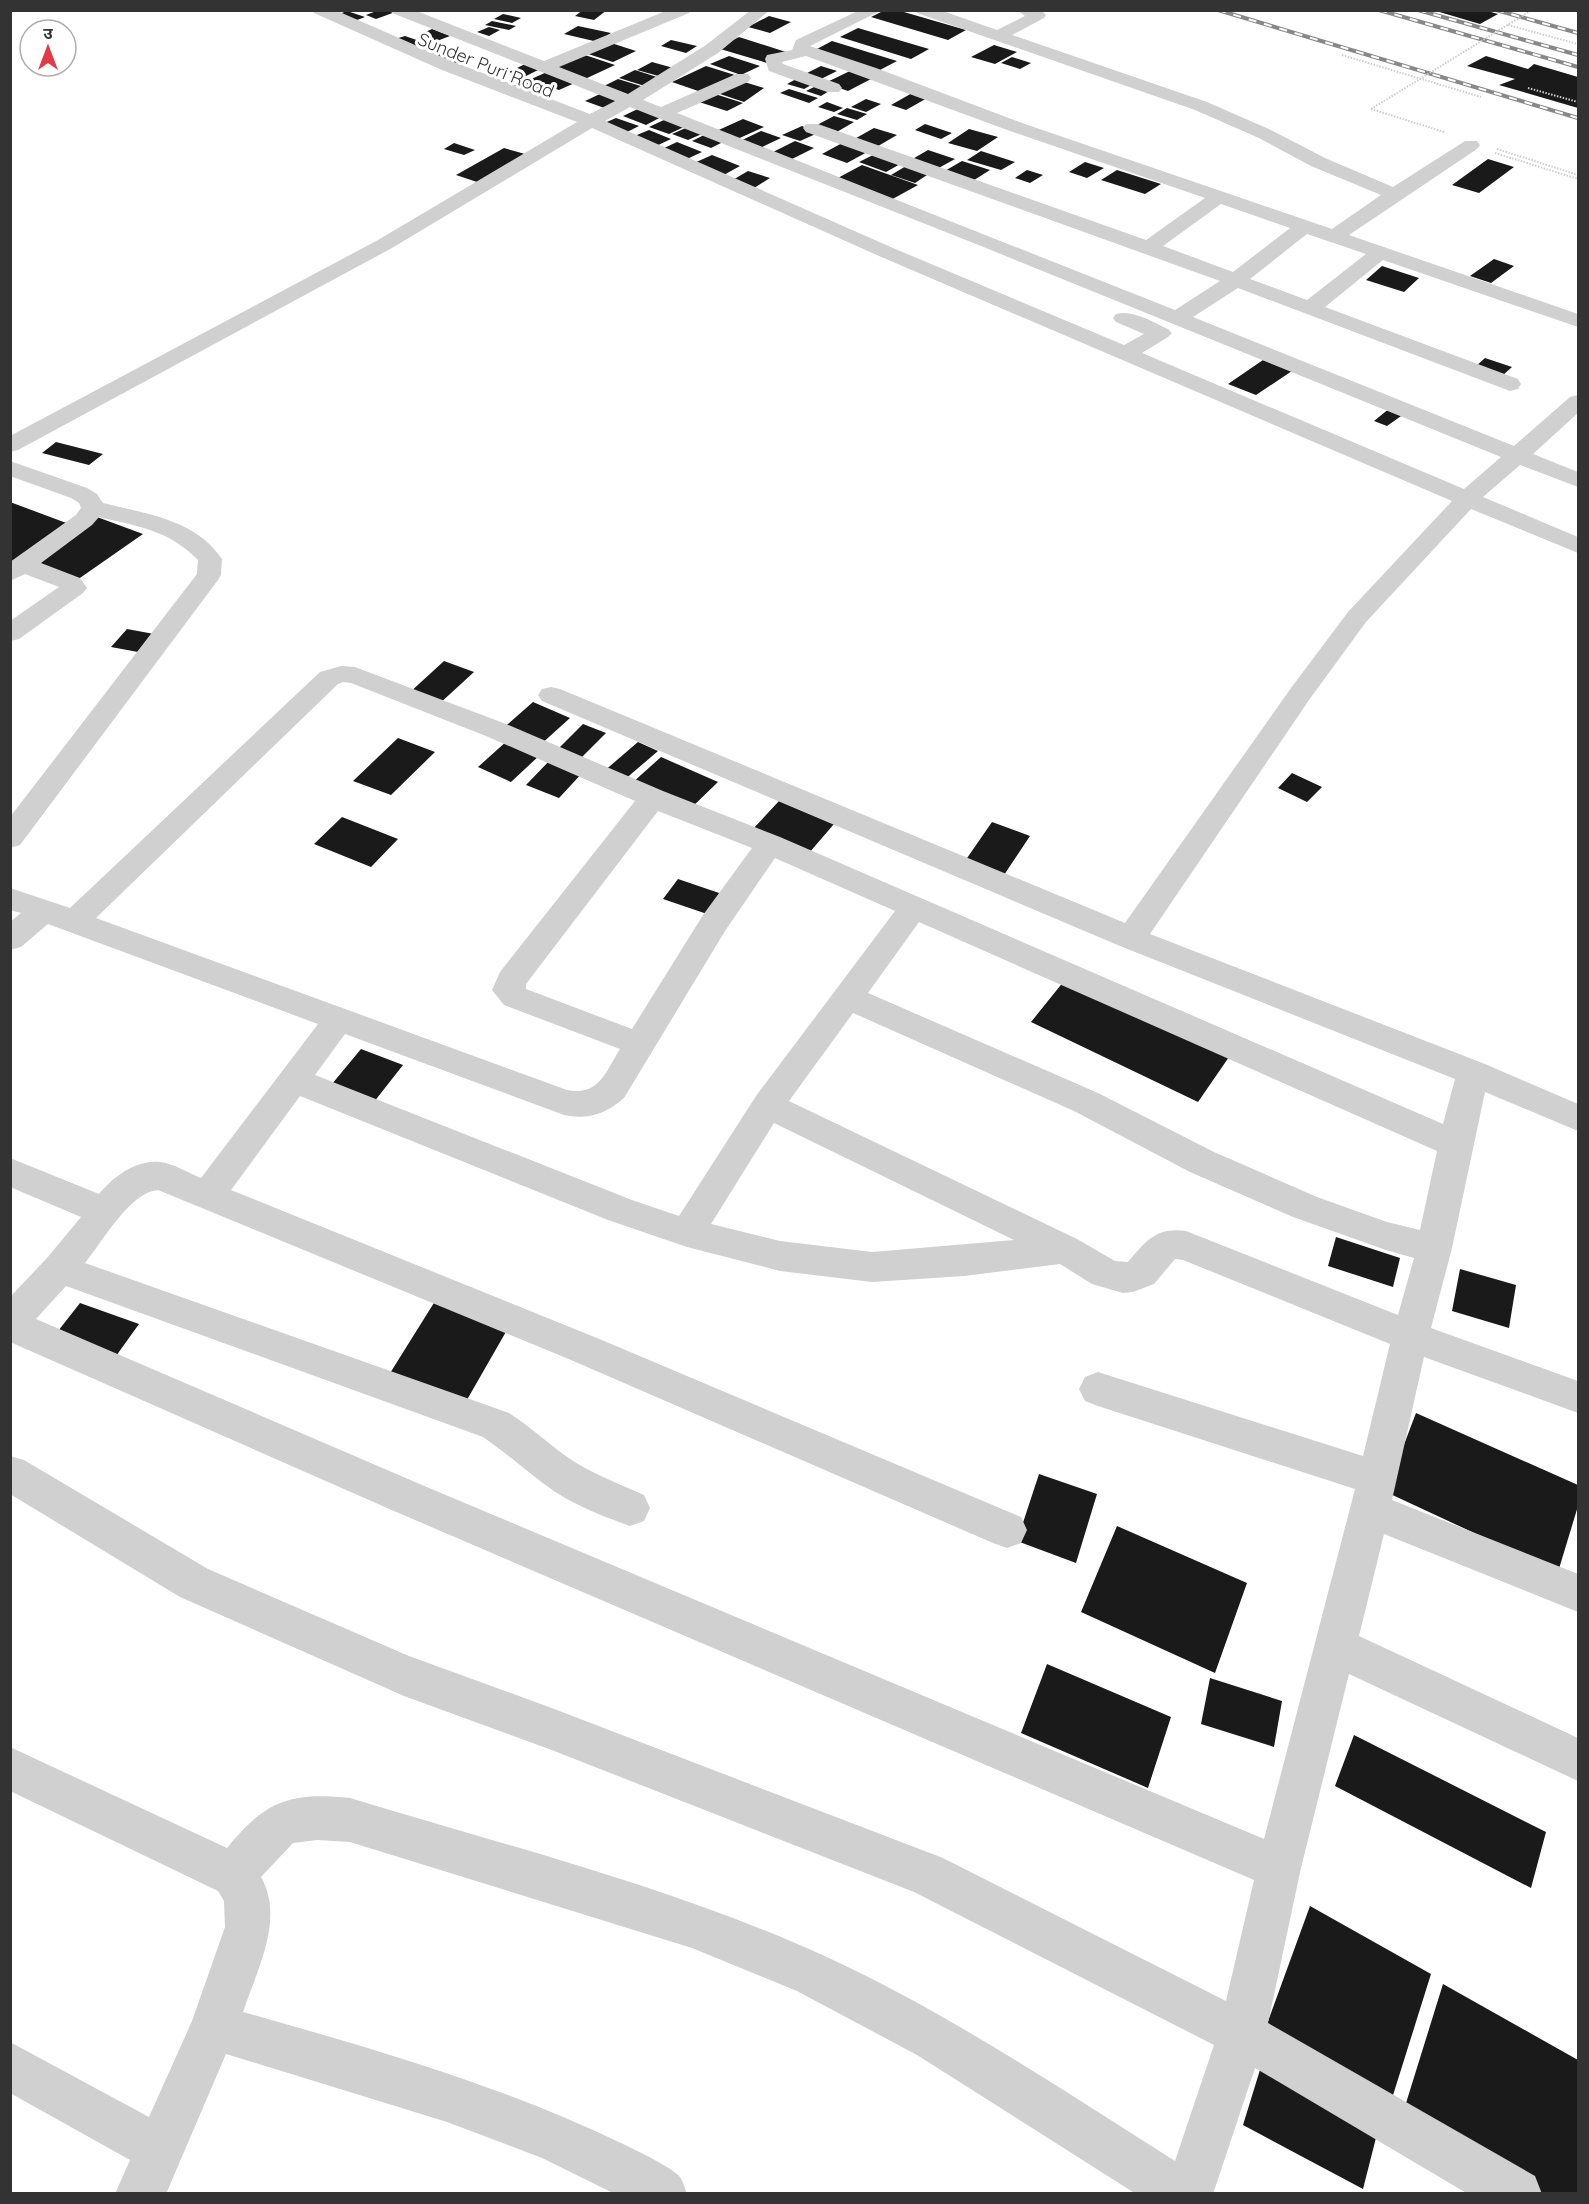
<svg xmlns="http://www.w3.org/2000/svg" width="1589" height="2204" viewBox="0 0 1589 2204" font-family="Quicksand,'Noto Sans Devanagari',sans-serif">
<rect width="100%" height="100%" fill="#fff"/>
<path fill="#1a1a1a" d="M379,10L398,11L376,19L366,15Z
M583,10H607L594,20L575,16Z
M885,10H897L966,30L948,40L871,17Z
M1484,10L1498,14L1480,24L1436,11Z
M347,11L365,17L357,20L339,14Z
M503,14L521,18L512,23L494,19Z
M769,16L791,22L770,33L748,27Z
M492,21L516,26L509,30L485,25Z
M578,26L611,33L598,42L564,34Z
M489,27L500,30L489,36L477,32Z
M858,28L929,49L911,59L840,37Z
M432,29L450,36L437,41L419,35Z
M405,36L431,45L422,49L395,39Z
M739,37L789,53L767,63L717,48Z
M671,40L697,46L686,53L661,46Z
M832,41L897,61L880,70L815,50Z
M608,42L636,51L613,62L585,53Z
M994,45L1017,52L995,64L971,57Z
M445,51L469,60L457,65L433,56Z
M582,54L615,65L585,79L552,67Z
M729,56L760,66L741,75L710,64Z
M1486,56L1528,69L1534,64L1578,77V108L1499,85L1515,79L1467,66Z
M1012,57L1031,63L1020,69L1001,63Z
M652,62L677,69L662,77L637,70Z
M527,63L542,68L524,77L509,72Z
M706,66L738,76L704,93L672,82Z
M821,66L837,71L817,81L801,76Z
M635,70L663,79L648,87L619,78Z
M850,71L873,78L848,91L825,83Z
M547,72L577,82L559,90L529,80Z
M798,78L815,83L804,89L787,84Z
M618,79L644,87L627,95L602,87Z
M525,81L549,90L531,98L507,89Z
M741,81L764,88L744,102L714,92Z
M820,84L834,88L821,96L806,91Z
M789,89L818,98L809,103L780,93Z
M914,92L929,97L906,110L891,105Z
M602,93L624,101L607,109L585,101Z
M712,93L743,103L727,111L696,101Z
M866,99L881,104L866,112L851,107Z
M827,102L843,108L834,112L818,107Z
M642,107L665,115L646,125L623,116Z
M847,108L867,114L857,120L837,114Z
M834,116L854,122L835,133L815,126Z
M616,118L639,126L625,133L602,124Z
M666,119L686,126L669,134L649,127Z
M743,119L764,127L733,141L712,133Z
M925,124L952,133L941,139L915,130Z
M802,126L818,133L800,141L782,135Z
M688,127L704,133L688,140L672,134Z
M874,128L897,135L873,149L849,142Z
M969,129L998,137L977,151L948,143Z
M649,130L671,139L654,147L632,137Z
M761,131L781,138L756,150L736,143Z
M706,134L725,141L711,148L692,141Z
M795,141L814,148L792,159L773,152Z
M677,142L702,152L687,159L662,149Z
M844,142L869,151L847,163L822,154Z
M454,143L475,150L464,155L444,149Z
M504,148L525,154L477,182L456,175Z
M928,150L955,159L935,170L909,161Z
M981,151L1015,162L1001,170L967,160Z
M875,154L902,163L886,172L859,162Z
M712,155L740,166L722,176L692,164Z
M1488,159L1514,167L1479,193L1452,185Z
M962,161L990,170L971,182L943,172Z
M1085,162L1104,168L1087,178L1069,172Z
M862,165L918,185L889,201L834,180Z
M906,166L930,173L915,183L891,175Z
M1027,170L1043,175L1030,183L1015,178Z
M1117,170L1161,184L1145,194L1101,180Z
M748,171L770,178L754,188L731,181Z
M1494,259L1514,266L1491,283L1470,276Z
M1382,266L1419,278L1404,292L1366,280Z
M1485,358L1512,367L1502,376L1475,367Z
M1263,360L1292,371L1256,395L1228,384Z
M1390,408L1404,414L1387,426L1374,421Z
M56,442L103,454L89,465L42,453Z
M10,502L69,524L10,564Z
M97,517L143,534L77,580L30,562Z
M127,629L154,634L138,652L111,647Z
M444,661L474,672L438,705L408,694Z
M533,702L570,718L539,746L501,730Z
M583,724L606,733L580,759L557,750Z
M398,738L435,752L391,795L353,781Z
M508,740L541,754L511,782L478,767Z
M638,742L658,751L623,781L603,772Z
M661,757L718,782L689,810L632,783Z
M552,758L585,770L559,798L526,785Z
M1292,773L1322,787L1307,802L1278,788Z
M779,801L834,824L809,853L753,829Z
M342,817L398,839L371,867L314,844Z
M992,822L1030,836L1004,875L965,861Z
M678,879L725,895L710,915L663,899Z
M1064,981L1229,1057L1198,1102L1031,1022Z
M361,1049L403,1065L370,1107L327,1090Z
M1336,1237L1400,1258L1393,1287L1328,1266Z
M1460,1269L1516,1285L1509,1328L1452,1311Z
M437,1298L511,1323L464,1405L387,1378Z
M80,1303L139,1324L111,1363L51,1340Z
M1416,1413L1578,1485V1506L1558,1572L1386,1492Z
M1039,1474L1097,1494L1076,1563L1017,1541Z
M1117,1526L1247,1583L1215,1673L1081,1612Z
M1047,1664L1171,1717L1148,1788L1021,1733Z
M1210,1678L1282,1701L1274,1747L1201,1724Z
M1354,1735L1546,1832L1531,1888L1335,1786Z
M1310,1906L1431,1974L1389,2108L1263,2035Z
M1443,1984L1578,2060V2194H1534L1402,2116Z
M1263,2060L1380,2122L1363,2189L1243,2125Z"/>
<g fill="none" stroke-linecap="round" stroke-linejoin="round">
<path stroke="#cdcdcd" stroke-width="2" stroke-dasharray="1.5 1.5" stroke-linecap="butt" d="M1508,25L1578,44
M1342,55L1481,97
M1528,88L1578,102
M1371,109L1444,132
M1497,149L1578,175
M1495,153L1578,179"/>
<path fill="#d0d0d0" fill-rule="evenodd" d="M312,10H335L454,62L590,114L615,101L392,13L390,10H414L544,61L668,10H691L689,13L559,67L628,94L706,45L751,10H770L718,53L643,100L661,107L736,74H748L751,78L748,82L677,113L1175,310L1220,281L806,132L803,128L806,124H818L1146,240L1205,198L1010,131L806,56L782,62L783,64L839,84L842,88L839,92H827L769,71L765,59L767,55L792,50L796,40L860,10H882L810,46L876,68L1022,123L1332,229L1381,195L1311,166L1259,138L1195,110L917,13L915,10H940L997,30L1025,16L1017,10H1041L1046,15L1044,18L1012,35L1207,102L1271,130L1325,158L1393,187L1465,141H1477L1480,145L1477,149L1349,235L1578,314V327L1383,260L1325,307L1518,379L1521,384L1518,389L1510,391L1238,288L1193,317L1514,446L1570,397L1578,395V413L1533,454L1578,472V487L1520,465L1483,497L1578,537V553L1471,509L1366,622L1309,700L1150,934L1485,1064L1578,1104V1131L1485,1092L1452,1248L1431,1328L1578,1381V1413L1424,1357L1392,1500L1578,1574V1612L1384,1534L1359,1636L1578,1738V1781L1349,1674L1301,1868L1268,2023L1535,2176L1542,2194H1468L1255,2068L1213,2194H1136L917,2055L797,1991L692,1948L350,1842L317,1840L293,1843L261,1877C285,1919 257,1970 243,2012C371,2048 500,2085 621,2143C633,2149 672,2167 680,2177C683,2181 685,2189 687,2194H615L542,2158L447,2122L226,2054L166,2194H115L130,2160L10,2093V2042L149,2117L192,2021L225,1927L224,1901L218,1891L10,1791V1747L227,1848C265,1801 290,1792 350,1798C511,1847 676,1888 829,1958C950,2014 1062,2090 1175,2161L1214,2045L914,1892L549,1749L404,1696L180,1597L10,1494V1456L24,1460L208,1569L409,1656L549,1707L943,1858L1226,2001L1254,1880L394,1511L10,1342V1297L47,1258L81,1217L10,1187V1158L99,1194C113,1177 136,1159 161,1162C174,1164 189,1173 201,1178L318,1024L48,924L21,947L10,950V922L21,913L10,910V888L70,908L320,672L341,666L355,667L506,724L663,791L780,837L1443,1124L1455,1079L1120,946L542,701L538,695L542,689L551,687L560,689L1125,923L1291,688L1348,612L1452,501L879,256L592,128L392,248L18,450L10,452V436L378,240L577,122L442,70L314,13ZM630,107L981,246L1501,457L1464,489L1142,353L1168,337L1172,333L1168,329C1153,322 1132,309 1116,314L1113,318L1116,322L1144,334L1124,345L893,248L605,121ZM1221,204L1290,228L1233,272L1163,246ZM1307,234L1366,254L1307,300L1250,279ZM343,682L351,683L486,736L635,801L500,972L492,990L504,1005L620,1049C605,1073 599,1096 567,1090L96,918L338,684ZM658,811L752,848L703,915L632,1029L526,989V984ZM775,858L895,911L756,1096L679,1216L632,1200L315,1075L345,1034L564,1115C588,1120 606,1114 624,1098L725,931ZM919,922L1437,1151L1420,1230L1387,1222L1317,1197L1214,1152L1098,1093L868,993ZM853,1013L1074,1111L1190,1172L1293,1217L1386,1250L1414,1258L1398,1315L1186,1231C1156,1227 1146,1241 1128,1262L1115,1261L1077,1239L789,1101ZM300,1096L608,1220L687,1247L780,1271L872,1282L964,1276L1060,1264L1092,1284L1123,1293L1133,1292L1154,1284L1175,1259L1183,1260L1390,1344L1363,1456L1098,1372L1085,1377L1079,1389L1085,1401L1098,1406L1355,1489L1264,1839L422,1485L36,1319L66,1286L483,1437C508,1454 529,1474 554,1491C576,1506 605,1517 630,1526L644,1521L650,1508L644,1495C624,1486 604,1478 585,1468C557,1453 536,1430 509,1413L85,1263C102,1242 130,1192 158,1190L571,1360L993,1543L1007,1548L1021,1543L1027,1530L1021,1517L597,1338L231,1190ZM774,1123L1014,1240L872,1252L780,1241L711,1224Z
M10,461L87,488L97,494L103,503C146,514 195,519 222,559L221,575L218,580L20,845L10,848V817L197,574L198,560C169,530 137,526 99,517L92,525L41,563L80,578L87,588L83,593L19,639L10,641V621L59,587L25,574L10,581V562L76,515L81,508L79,503L71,498L10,476Z"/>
<defs>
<path id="rail" d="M1218,10L1578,118
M1379,10L1578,67
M1418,10L1578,55
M1496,10L1578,33"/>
</defs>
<use href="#rail" stroke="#888" stroke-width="4"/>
<use href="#rail" stroke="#fff" stroke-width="2" stroke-dasharray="8" stroke-linecap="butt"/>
<path stroke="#cdcdcd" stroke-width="2" stroke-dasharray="1.5 1.5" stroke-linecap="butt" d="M1371,109L1532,10"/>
</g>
<g text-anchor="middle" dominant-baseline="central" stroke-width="6" stroke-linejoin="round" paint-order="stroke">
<g font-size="18" fill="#333" stroke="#fff">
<text transform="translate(486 65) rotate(22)">Sunder Puri Road</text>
</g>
</g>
<rect width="1589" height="2204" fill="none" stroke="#333333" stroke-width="24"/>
<g transform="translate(48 48)"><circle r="28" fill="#ffffff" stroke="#adadad" stroke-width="1.5"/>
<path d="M0-4.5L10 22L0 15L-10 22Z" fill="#e63946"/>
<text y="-9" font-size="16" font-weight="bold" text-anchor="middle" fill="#333333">उ</text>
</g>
</svg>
